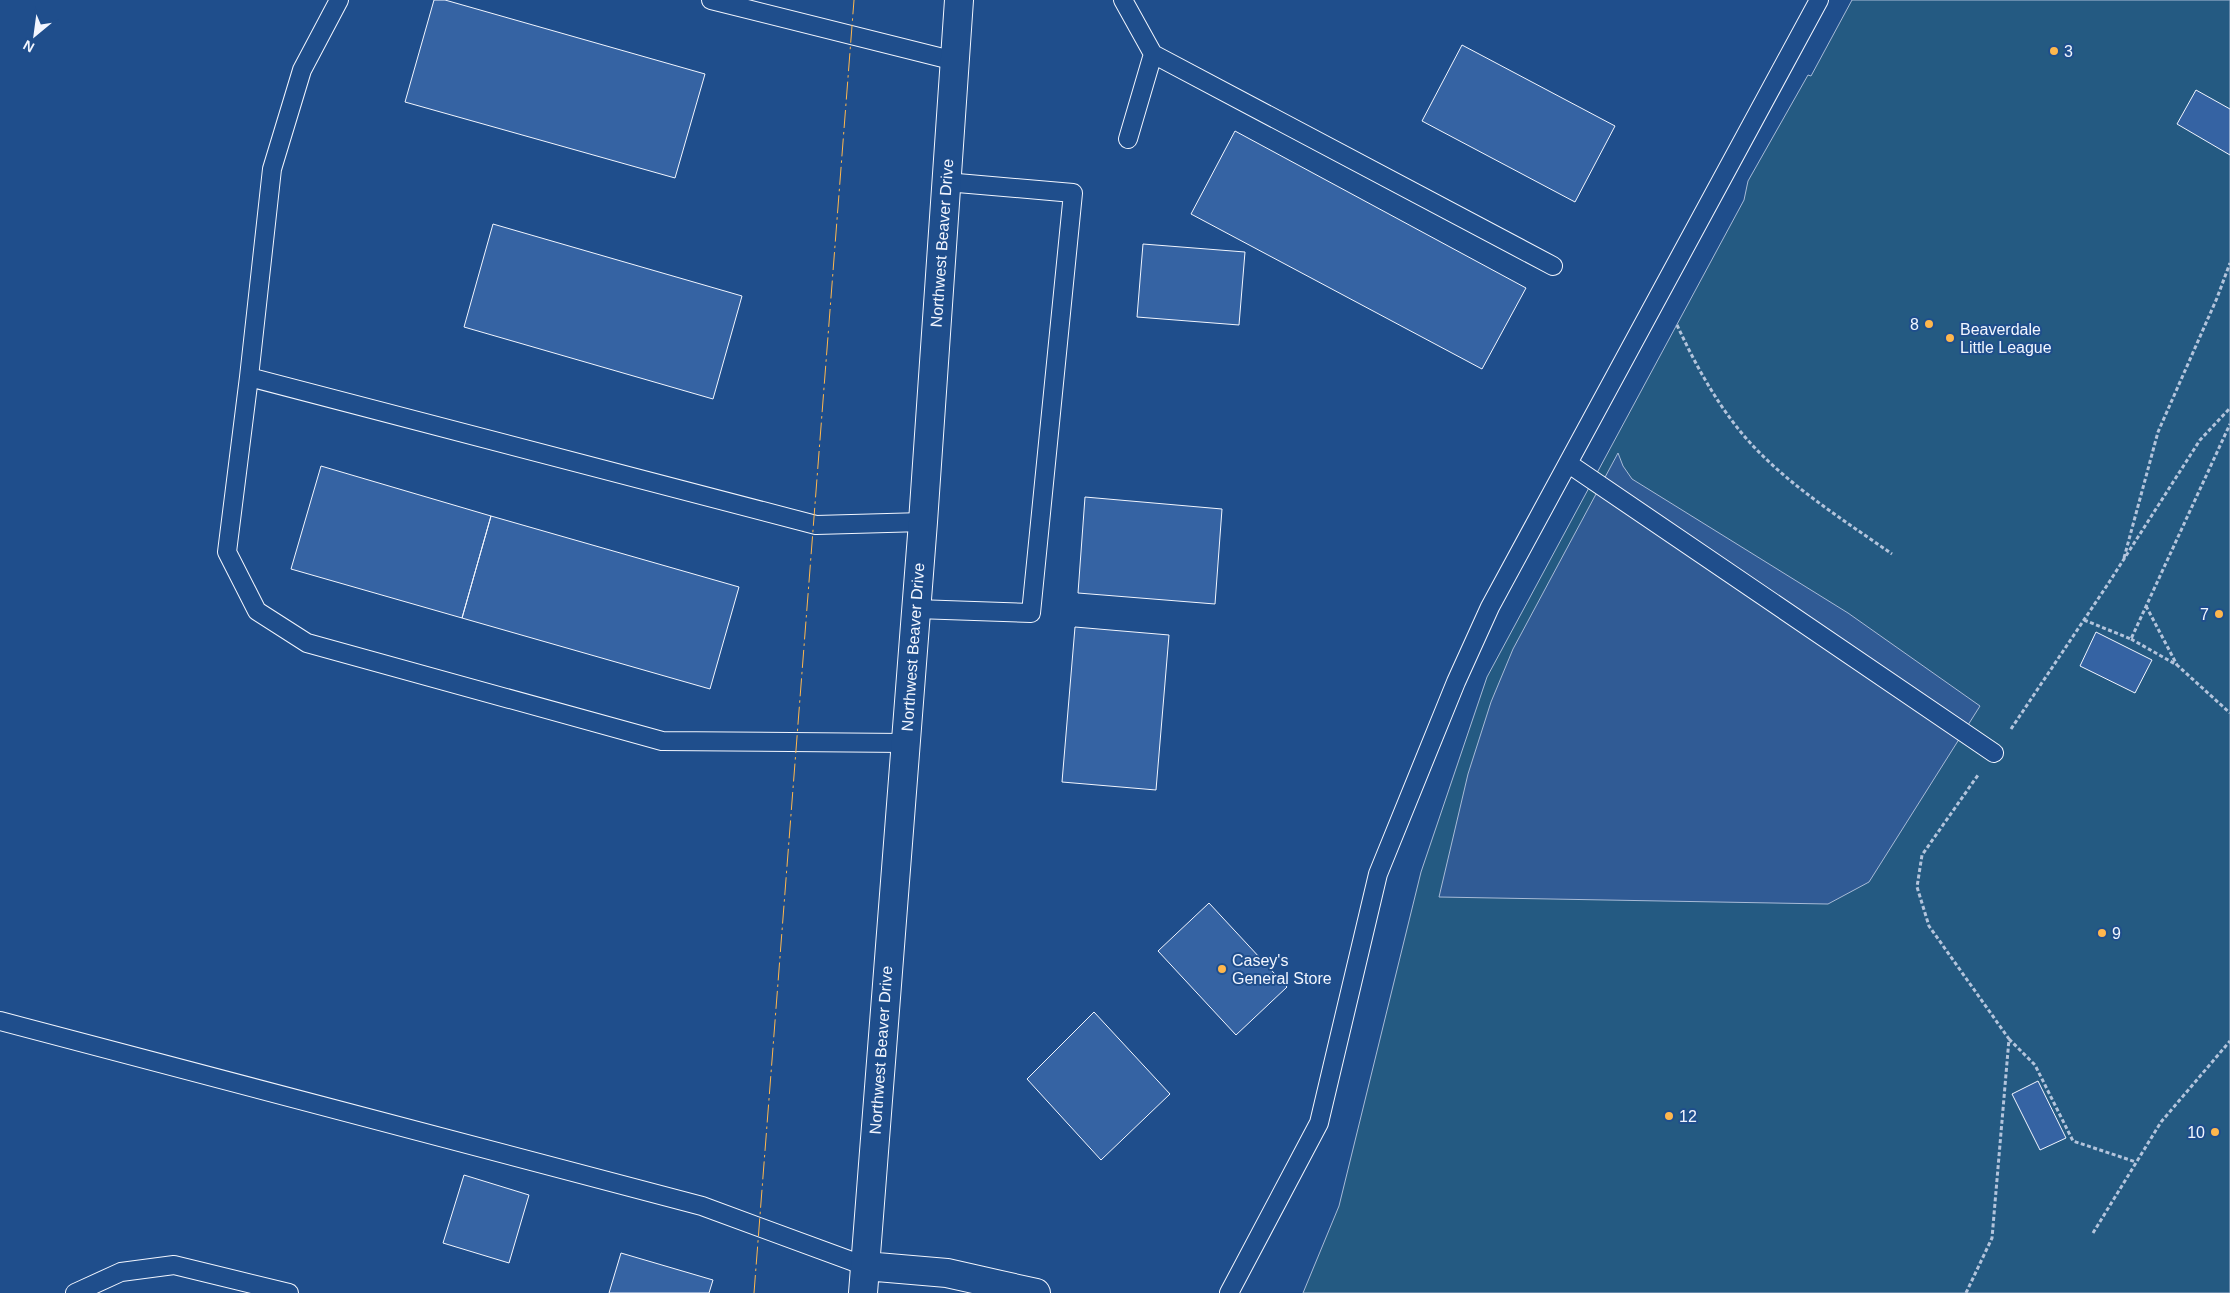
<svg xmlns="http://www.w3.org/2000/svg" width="2230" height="1293" viewBox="0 0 2230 1293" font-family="Helvetica,sans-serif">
<rect width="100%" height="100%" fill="#1f4e8c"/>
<path fill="#245a82" stroke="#a8bbd7" d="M1852,0H2230V1293H1303L1339,1206L1421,872L1487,677L1744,200L1748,181L1808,75L1811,76Z"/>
<path fill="#305b95" stroke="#a8bbd7" d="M1618,453L1623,466L1632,479L1848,613L1980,706L1869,882L1828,904L1439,897L1468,774L1491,702L1513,649Z"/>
<path fill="#3563a3" stroke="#f2f6ff" d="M434,0H445L705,74L675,178L405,102Z
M1462,45L1615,126L1575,202L1422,121Z
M2196,90L2230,109V155L2177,124Z
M1235,131L1526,288L1482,369L1191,214Z
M493,224L742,296L713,399L464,327Z
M1143,244L1245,252L1239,325L1137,317Z
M321,466L491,516L462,618L291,569Z
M1085,497L1222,509L1215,604L1078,593Z
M491,516L739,587L710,689L462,618Z
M1075,627L1169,635L1156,790L1062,782Z
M2096,632L2152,660L2135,693L2080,666Z
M1209,903L1287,987L1236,1035L1158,951Z
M1094,1012L1170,1094L1101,1160L1027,1079Z
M2038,1081L2066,1138L2040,1150L2012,1094Z
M464,1175L529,1195L509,1263L443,1243Z
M621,1253L713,1280L709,1293H609Z"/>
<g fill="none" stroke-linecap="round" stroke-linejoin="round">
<defs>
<path id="lane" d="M711,0L955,61
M1123,0L1153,54L1553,266
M1128,139L1153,54
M249,377L272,169L302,70L339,0
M1569,464L1994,753
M916,609L1031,613L1073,193L946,182
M905,743L662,741L307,643L257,611L227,552L249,377L816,525L923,522
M0,1021L702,1206L865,1266
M75,1293L121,1272L174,1265L289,1293
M1229,1293L1319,1123L1378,874L1456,682L1490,607L1819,0"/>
<path id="secondary" d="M865,1266L947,1273L1036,1293
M863,1293L923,522L959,0"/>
</defs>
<use href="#lane" stroke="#f2f6ff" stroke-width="20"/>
<use href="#secondary" stroke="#f2f6ff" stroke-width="30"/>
<path stroke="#b3c4dc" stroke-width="3" stroke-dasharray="4 2.5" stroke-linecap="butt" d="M1677,325C1697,368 1721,412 1754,447C1794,489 1845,521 1892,554
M2124,558L2158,432L2217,298L2230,263
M2146,606L2177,665
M2084,620L2131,639L2230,424
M2131,639L2177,665L2230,713
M2011,729L2108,584L2200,440L2230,408
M2009,1039L2035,1065L2073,1141L2136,1162
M2093,1233L2161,1122L2230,1041
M1966,1293L1992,1238L2009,1039L1929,926L1917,887L1922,855L1978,775"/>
<use href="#lane" stroke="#1f4e8c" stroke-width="18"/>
<use href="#secondary" stroke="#1f4e8c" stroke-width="28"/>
<path stroke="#ffb74d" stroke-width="1" stroke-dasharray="18 4 2.5 4" stroke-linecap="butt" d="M754,1293L854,0"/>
</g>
<g fill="#ffb74d" stroke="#1f4e8c" stroke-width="2">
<circle cx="2054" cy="51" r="5"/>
<circle cx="1929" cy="324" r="5"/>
<circle cx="1950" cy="338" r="5"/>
<circle cx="2219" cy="614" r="5"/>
<circle cx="2102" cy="933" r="5"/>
<circle cx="1222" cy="969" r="5"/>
<circle cx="1669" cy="1116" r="5"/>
<circle cx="2215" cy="1132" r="5"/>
</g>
<g text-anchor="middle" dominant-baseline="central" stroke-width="4" stroke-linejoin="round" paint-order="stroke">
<g font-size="16" fill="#f2f6ff" stroke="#1f4e8c" text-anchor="start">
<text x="2064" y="51">3</text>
<text x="1919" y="324" text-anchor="end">8</text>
<text x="1960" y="329">Beaverdale<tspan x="1960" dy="18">Little League</tspan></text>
<text x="2209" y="614" text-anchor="end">7</text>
<text x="2112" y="933">9</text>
<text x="1232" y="960">Casey's<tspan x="1232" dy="18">General Store</tspan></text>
<text x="1679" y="1116">12</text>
<text x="2205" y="1132" text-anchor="end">10</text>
</g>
<g font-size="16" fill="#f2f6ff" stroke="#1f4e8c">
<text transform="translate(942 243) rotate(-86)">Northwest Beaver Drive</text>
<text transform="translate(913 647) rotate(-86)">Northwest Beaver Drive</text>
<text transform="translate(881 1050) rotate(-86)">Northwest Beaver Drive</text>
</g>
</g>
<g transform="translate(35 35) rotate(209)" stroke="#1f4e8c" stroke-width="4" paint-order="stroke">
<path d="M0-4L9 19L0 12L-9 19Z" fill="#f2f6ff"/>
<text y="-8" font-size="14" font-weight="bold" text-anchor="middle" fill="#f2f6ff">N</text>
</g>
</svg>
